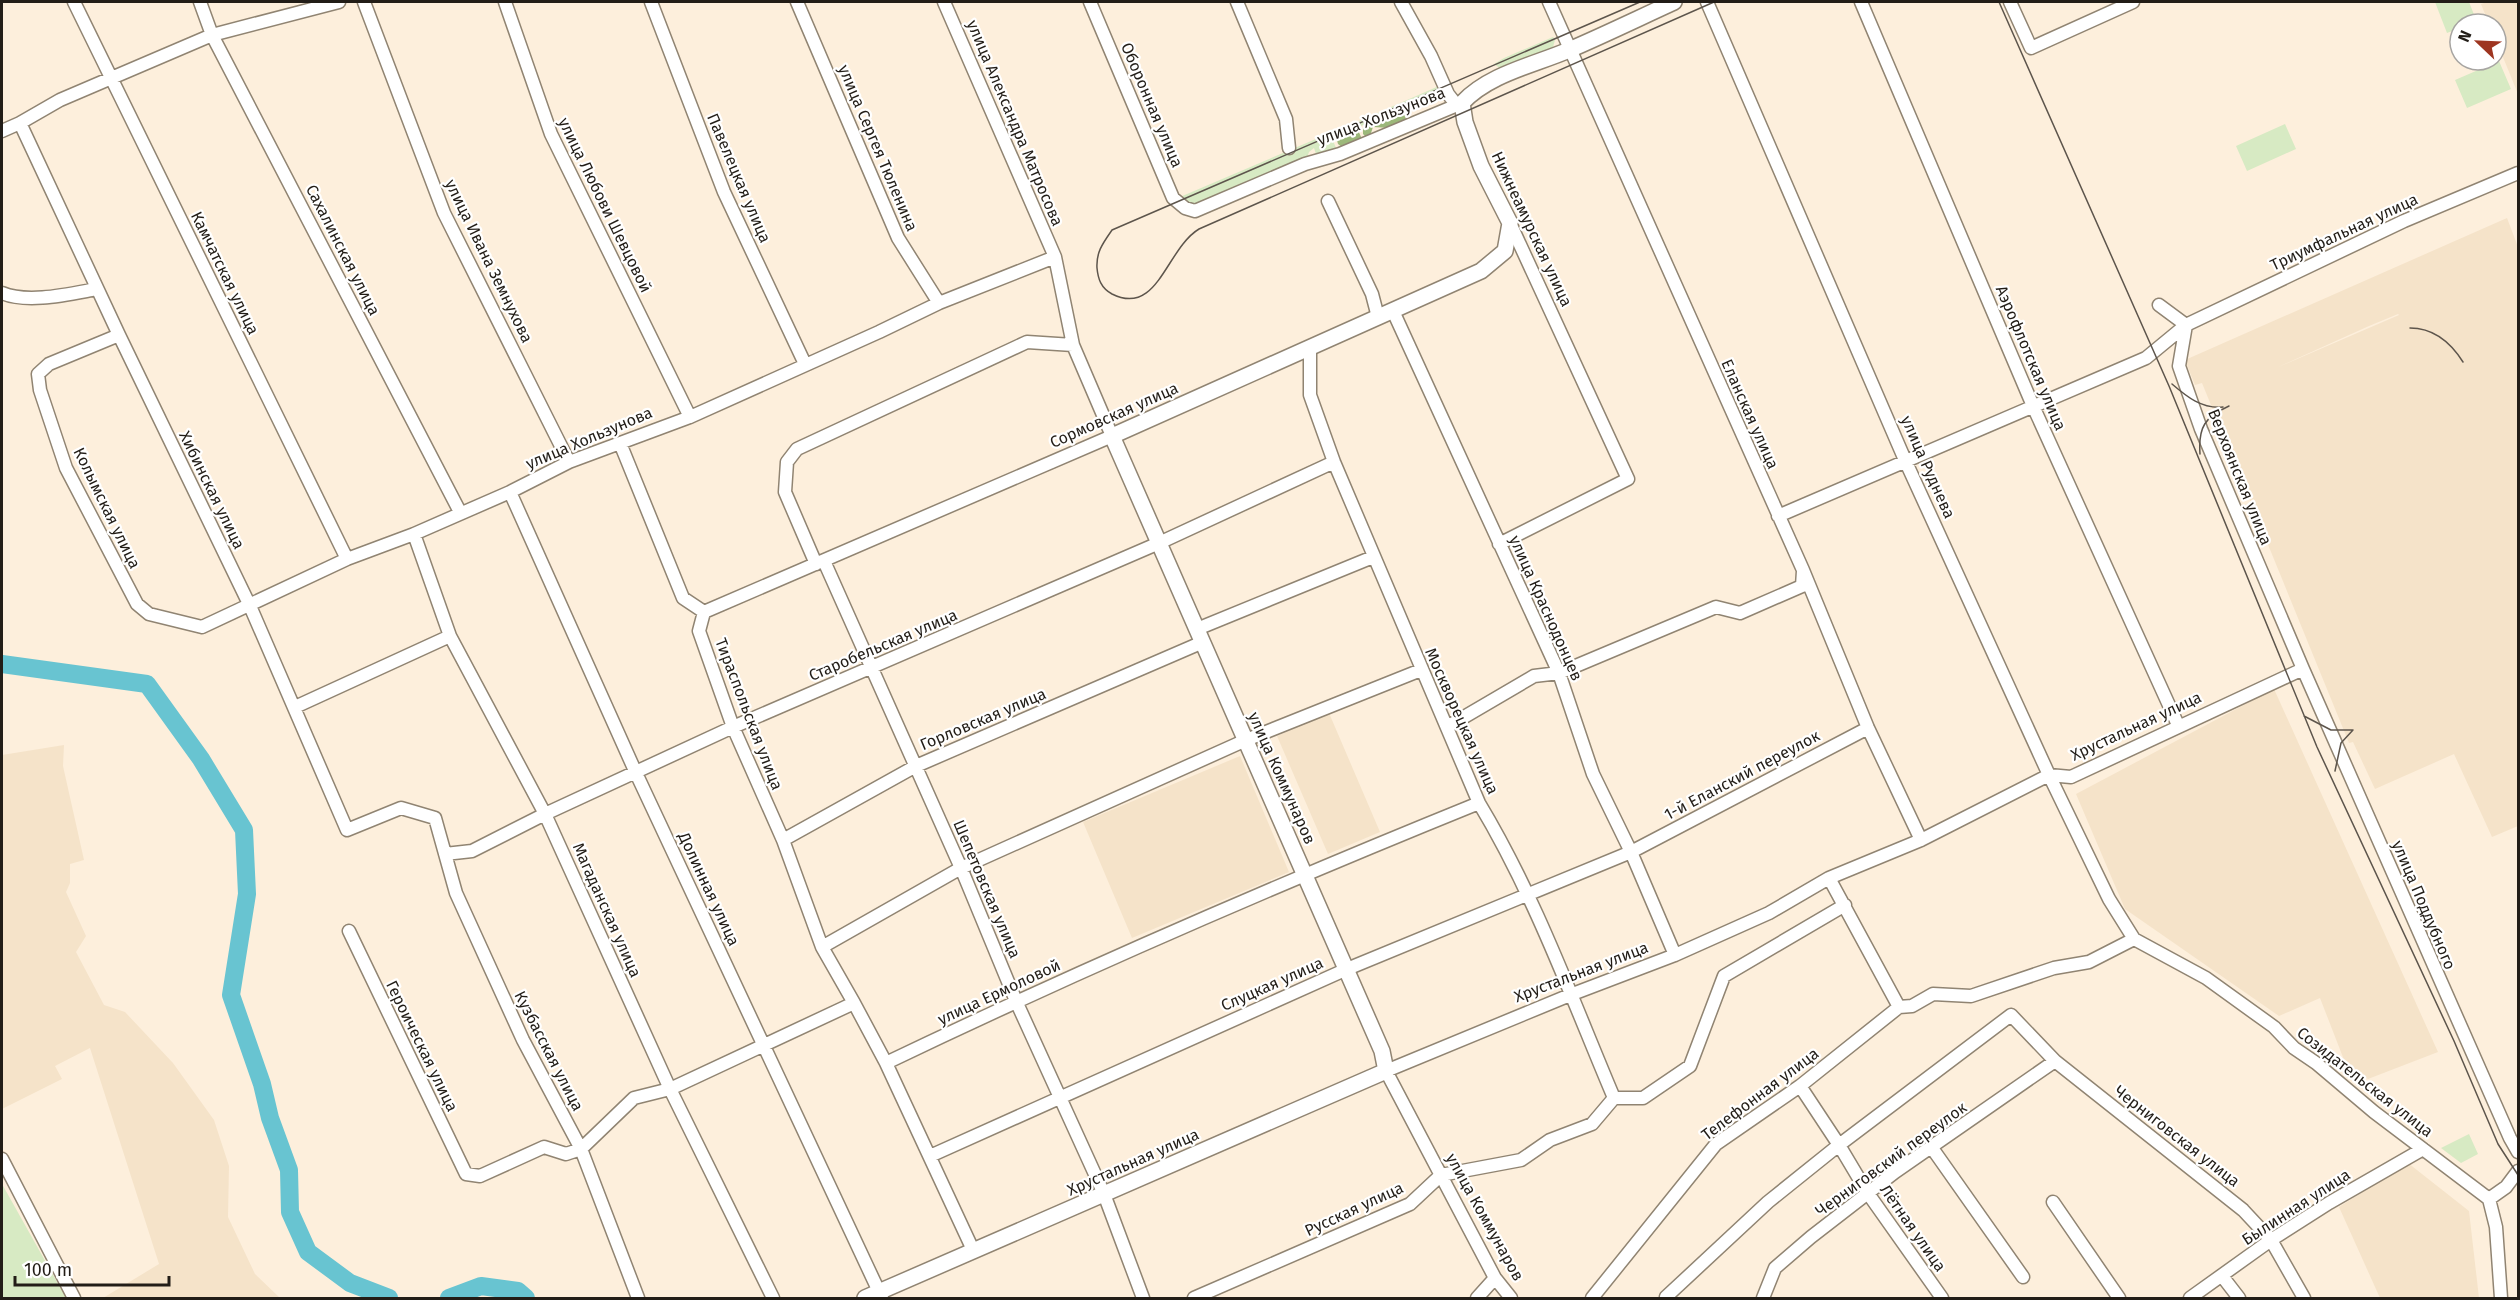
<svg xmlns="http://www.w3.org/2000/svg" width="2520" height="1300" viewBox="0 0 2520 1300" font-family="'Fira Sans',sans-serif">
<rect width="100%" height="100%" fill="#fdefdc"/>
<path fill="#f5e3c9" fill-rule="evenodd" d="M2487,2H2518V94L2496,40V24H2489L2481,4Z
M2507,218L2518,247V826L2492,837L2454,754L2375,789L2353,742L2349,743L2202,383L2195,385L2185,360ZM2398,314L2399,315L2276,368L2369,326Z
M2274,689L2438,1052L2368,1079L2346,1065L2320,998L2279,1016L2125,909L2076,794Z
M1329,713L1380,832L1328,854L1277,736Z
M64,745L63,766L84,860L70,864V883L66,892L86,936L76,952L104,1005L125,1012L173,1063L214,1120L229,1166L228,1217L255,1274L280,1298H103L159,1264L90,1048L55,1066L62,1079L2,1109V755Z
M1240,756L1289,872L1132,938L1083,822Z
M2408,1163L2469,1211L2479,1298H2380L2339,1207Z"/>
<path fill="#d7eac3" d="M2435,2H2469L2477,22L2460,24V28L2447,33Z
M1553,37L1555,40L1553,47L1522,63L1501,69L1494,64L1504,58Z
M2499,61L2511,89L2467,108L2455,80Z
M1439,86L1442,91L1437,100L1419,108L1410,106L1361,126L1359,121Z
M2285,124L2296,149L2247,171L2236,146Z
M1330,133L1336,148L1316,154L1314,148L1309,152L1307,158L1195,207L1186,204L1180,197Z
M2469,1134L2478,1154L2461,1163L2441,1148Z
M2,1184L66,1298H2Z"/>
<path fill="#9cb87a" d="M1398,113L1405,115L1406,120L1390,128L1373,127L1370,136L1367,138L1363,134V128Z
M1357,128L1362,139L1342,147L1338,144L1336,137Z"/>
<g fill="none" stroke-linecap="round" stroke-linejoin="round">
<path stroke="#68c4d1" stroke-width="18" d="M2,664L147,684L201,759L244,830L247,894L231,995L262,1084L270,1118L289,1170L290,1212L308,1252L350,1283L389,1298
M449,1298L481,1286L518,1291L526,1298"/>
<defs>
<path id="minor" d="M74,2L347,559
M200,2L212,35L460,512
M339,2L212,35L60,100L20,123L119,335L250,606L347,830L401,808L435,818L456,893L523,1040L581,1149L638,1298
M364,2L444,213L569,462
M505,2L551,134L690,417
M651,2L724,192L805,364
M797,2L898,238L939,303
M1090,2L1173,198L1185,208L1195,211L1305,164L1340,154L1462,103
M1237,2L1286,119L1289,148
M1401,2L1431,56L1448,94L1455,103H1462
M1549,2L1803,570L1868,728L1921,840
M1707,2L1905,460L2049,775L2109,899L2134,939L2206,978L2274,1027L2294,1048L2316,1063L2374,1112L2489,1199L2496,1227L2501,1298
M1861,2L2033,406L2178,725
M2010,2L2031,48L2133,2
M2,131L20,123
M1328,201L1372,294L1378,317
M2,293C28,304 69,294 97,289
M2159,305L2186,325L2179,366L2201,429L2303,669L2510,1138L2518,1152
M1393,311L1559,673L1593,774L1631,852L1675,955
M119,335L49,364L38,374L40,390L66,468L137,604L149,614L202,627L347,559L414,534L510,492L569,462L690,417L879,332L939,303L1055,257
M1310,348V395L1334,462L1479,803C1535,896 1572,999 1614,1098
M620,443L683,598L704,612L699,631L733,727L783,840L822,947L854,1003
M510,492L636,773L882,1298
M1778,516L2146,358L2186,325L2404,221L2518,173
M414,534L450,636L545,814L670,1089L773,1298
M1499,544L1628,479L1510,223
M824,561L961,868L1016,1001L1104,1194L1143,1298
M816,564L785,492L787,462L797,449L1027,342L1073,345
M704,612L1112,436L1073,345L1055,257L944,2
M1197,629L1373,557
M295,707L450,636
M1447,727L1534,676L1559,673L1716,607L1740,613L1802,586L1803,571
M783,840L916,766L1203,642
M445,854L472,851L545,814L733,727L1159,543L1334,462
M1829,878L1899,1007
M349,931L466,1174L480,1176L544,1147L566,1154L581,1149L634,1098L670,1089L854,1003L886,1063C1080,970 1279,884 1479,803
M822,947L961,868L1246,740L1421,670
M886,1063L973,1250
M1800,1086L1839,1145L1867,1192L1942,1298
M1614,1098H1643L1690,1066L1724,976L1845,905
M1932,1148L2023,1277
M930,1156L1347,969L1631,852L1868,728
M2,1159L74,1298
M2489,1199L2506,1187L2518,1171
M2053,1202L2119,1298
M2222,1276L2239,1298
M1194,1298L1410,1204L1441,1175L1521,1160L1550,1140L1592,1124L1614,1098
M1477,1298L1495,1278
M1511,1298L1495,1278L1386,1071L1570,995L1675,955L1769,913L1829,878L1921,840L2049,775L2071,777L2303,669
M1592,1298L1716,1144L1800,1086L1899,1007L1912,1006L1933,994L1971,996L2054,968L2089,962L2134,939
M1668,1298L1666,1297L1768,1202L1839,1145L2011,1015L2055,1061L2243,1210L2271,1240L2304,1298
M1763,1298L1775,1268L1811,1237L1895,1172L2055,1061
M2190,1298L2271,1240L2329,1203L2423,1149"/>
<path id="tertiary" d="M865,1298L1386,1071L1382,1051L1112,436L1481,271L1505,251L1510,223L1481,166L1465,122L1462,103C1489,74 1534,65 1569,50C1604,35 1639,18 1674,2"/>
</defs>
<use href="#minor" stroke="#908472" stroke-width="15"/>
<use href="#tertiary" stroke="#908472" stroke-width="18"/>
<use href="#minor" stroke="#fff" stroke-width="12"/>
<use href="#tertiary" stroke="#fff" stroke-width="15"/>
<path stroke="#5d554c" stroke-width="1.5" d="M1640,2L1112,230C1103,243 1096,252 1097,268C1098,279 1101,288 1112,294C1158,317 1166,249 1199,229L1714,2
M1999,2L2169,386L2317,747L2454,1041L2498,1144L2518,1175
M2410,328C2434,328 2451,343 2463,362
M2172,384C2187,397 2202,409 2223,407
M2200,454C2198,427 2205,417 2229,406
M2304,716L2331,730H2353
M2335,771L2341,743L2353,730"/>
</g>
<g text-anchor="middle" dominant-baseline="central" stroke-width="4.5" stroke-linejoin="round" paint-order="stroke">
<g font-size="16" fill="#221d17" stroke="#fff">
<text transform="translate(1152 105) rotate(67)">Оборонная улица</text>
<text transform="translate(1381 116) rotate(-21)">улица Хользунова</text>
<text transform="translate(1015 123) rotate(67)">улица Александра Матросова</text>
<text transform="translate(878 148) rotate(67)">улица Сергея Тюленина</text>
<text transform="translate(739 178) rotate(67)">Павелецкая улица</text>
<text transform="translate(605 205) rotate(64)">улица Любови Шевцовой</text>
<text transform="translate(1532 229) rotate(65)">Нижнеамурская улица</text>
<text transform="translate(2344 232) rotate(-25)">Триумфальная улица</text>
<text transform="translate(343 250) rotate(63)">Сахалинская улица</text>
<text transform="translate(489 261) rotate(64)">улица Ивана Земнухова</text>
<text transform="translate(225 273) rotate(64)">Камчатская улица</text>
<text transform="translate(2031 358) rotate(67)">Аэрофлотская улица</text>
<text transform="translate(1750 414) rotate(66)">Еланская улица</text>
<text transform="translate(1114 415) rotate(-24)">Сормовская улица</text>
<text transform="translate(589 438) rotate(-23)">улица Хользунова</text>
<text transform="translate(1928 467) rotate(66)">улица Руднева</text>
<text transform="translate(2240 477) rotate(68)">Верхоянская улица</text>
<text transform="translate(212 490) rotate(64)">Хибинская улица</text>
<text transform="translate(107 508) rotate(64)">Колымская улица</text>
<text transform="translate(1546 608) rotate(66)">улица Краснодонцев</text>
<text transform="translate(883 645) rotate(-23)">Старобельская улица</text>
<text transform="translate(749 714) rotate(69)">Тираспольская улица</text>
<text transform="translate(983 719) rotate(-23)">Горловская улица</text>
<text transform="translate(1462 721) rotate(66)">Москворецкая улица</text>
<text transform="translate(2136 726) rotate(-25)">Хрустальная улица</text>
<text transform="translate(1742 775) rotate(-28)">1-й Еланский переулок</text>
<text transform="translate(1282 778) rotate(66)">улица Коммунаров</text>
<text transform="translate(709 889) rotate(65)">Долинная улица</text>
<text transform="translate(987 889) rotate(67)">Шепетовская улица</text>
<text transform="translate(2424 905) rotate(67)">улица Поддубного</text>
<text transform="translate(607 910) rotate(66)">Магаданская улица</text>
<text transform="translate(1581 972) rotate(-21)">Хрустальная улица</text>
<text transform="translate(1272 984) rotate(-24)">Слуцкая улица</text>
<text transform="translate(999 992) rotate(-25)">улица Ермоловой</text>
<text transform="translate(422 1046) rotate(64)">Героическая улица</text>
<text transform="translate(549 1051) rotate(63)">Кузбасская улица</text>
<text transform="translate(2365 1082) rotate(38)">Созидательская улица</text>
<text transform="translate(1760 1094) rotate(-37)">Телефонная улица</text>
<text transform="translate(2177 1136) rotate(38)">Черниговская улица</text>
<text transform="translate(1891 1159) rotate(-36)">Черниговский переулок</text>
<text transform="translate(1133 1162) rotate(-24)">Хрустальная улица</text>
<text transform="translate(2296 1207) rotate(-33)">Былинная улица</text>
<text transform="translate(1354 1209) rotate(-25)">Русская улица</text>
<text transform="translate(1485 1217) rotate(61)">улица Коммунаров</text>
<text transform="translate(1913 1228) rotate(55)">Лётная улица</text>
</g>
</g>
<rect width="2520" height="1300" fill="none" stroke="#221d17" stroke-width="6"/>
<g transform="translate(2478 42) rotate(293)"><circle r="28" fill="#ffffff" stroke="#a7a5a2" stroke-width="1.5"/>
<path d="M0-4.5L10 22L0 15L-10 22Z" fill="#9e3520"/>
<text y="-9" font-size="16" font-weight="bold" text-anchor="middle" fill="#221d17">N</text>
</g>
<path d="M15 1276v9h154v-9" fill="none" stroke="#221d17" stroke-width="3"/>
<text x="24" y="1276" font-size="18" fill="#221d17" stroke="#ffffff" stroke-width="4.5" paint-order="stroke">100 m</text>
</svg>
